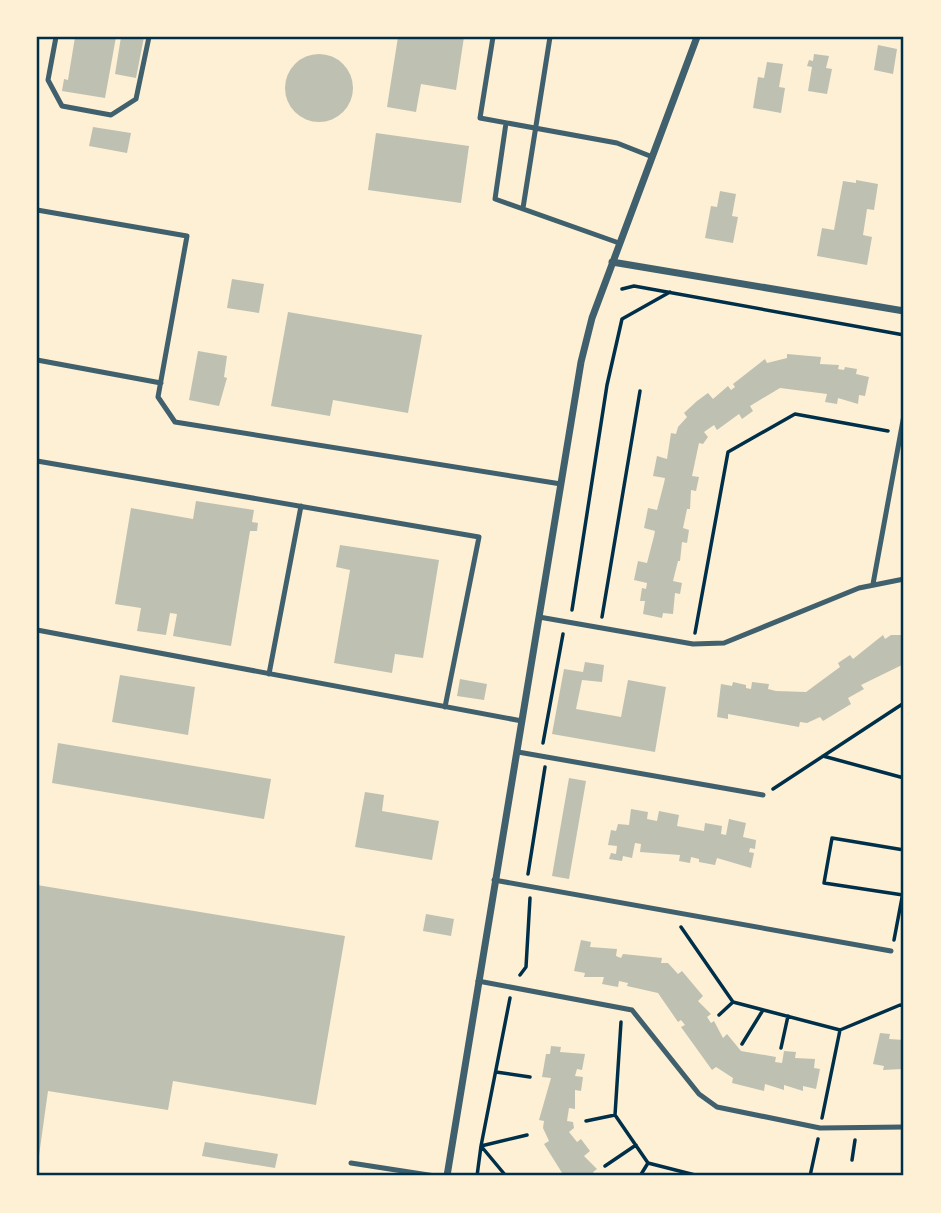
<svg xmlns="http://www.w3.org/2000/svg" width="941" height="1213" viewBox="0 0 941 1213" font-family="Merriweather,serif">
<rect width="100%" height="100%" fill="#fdf0d5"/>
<path fill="#bec0b2" d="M75,37H116L105,98L62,91L64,79L68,80Z
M121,37H144L136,78L115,74Z
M398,37H464L456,90L421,84L416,112L387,107Z
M878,45L897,49L893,74L874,70Z
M285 88a34 34 0 1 1 68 0a34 34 0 1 1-68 0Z
M814,54L829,56L826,68L832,69L827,94L808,91L812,67L807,66L809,60L813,61Z
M767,62L783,64L779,87L785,88L781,113L753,108L758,77L764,78Z
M93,127L131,133L127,153L89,146Z
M376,133L469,146L461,203L368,190Z
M856,180L878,184L874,210L867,209L863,235L872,237L867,265L817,256L822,228L834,230L843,181L856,183Z
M720,191L736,194L732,216L738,217L733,243L705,238L711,206L717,207Z
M232,279L264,284L259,313L227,308Z
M288,312L422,335L408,413L333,400L330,416L271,406Z
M198,351L227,356L224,377L227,378L219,406L189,400Z
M787,354L821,357L820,364L839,365L838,369L844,370L845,367L857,369L856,374L869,377L865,396L859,395L858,404L838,398L837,404L825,402L827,394L780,388L750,406L753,411L742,419L739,414L717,430L714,425L704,432L708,437L703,444L699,443L692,476L699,477L696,491L691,490L690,509H687L683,528L689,530L687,543L682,542L680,561H678L673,581L682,583L680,594L675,593L673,614L663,613L662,618L643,614L645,601H640L642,588L646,589L647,583L634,580L638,561L647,563L654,536L655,531L644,528L648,508L657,510L664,483L665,478L653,476L657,456L667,459L671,433L676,434L678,427L687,417L684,413L697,401L708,393L713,399L728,386L731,390L735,387L733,384L765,359L767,363L787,358Z
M196,501L254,510L252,522L258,523L257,531H250L231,646L173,636L177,614L170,613L166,635L137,631L141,608L115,604L131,508L193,519Z
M340,545L439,560L423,658L395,654L392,673L334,663L350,570L336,567Z
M883,635L885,639L891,635H904V664L861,685L864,689L848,698L851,704L823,721L820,717L807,723L800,722L799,727L728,714V719L717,717L721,684L732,686L733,682L746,685V688L751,689L752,682L769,684L768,689L776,691L806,692L840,667L838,663L850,655L853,659Z
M585,662L604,665L602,682L582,680L576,709L621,717L628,680L666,687L655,752L552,734L564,669L583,672Z
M120,675L195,687L188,735L112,722Z
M460,679L487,684L484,700L457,696Z
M58,743L271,779L264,819L52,783Z
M569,778L586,781L569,879L552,876Z
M365,792L384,795L382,811L439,821L432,860L355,847Z
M631,809L648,812L647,819L657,821L659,811L679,815L677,826L704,831L705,823L722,826L721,834L726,835L729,819L746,823L743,837L756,840L755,849L750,848L749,852L754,853L751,868L717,858L715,865L699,862V859L691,857L690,863L679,861L680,855L640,852L641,844L635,843L632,858L623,856L622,861L609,859L611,853L616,854L617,846L608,845L611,830L616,831L618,824L629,825Z
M37,885L345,936L316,1105L173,1081L168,1110L48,1091L37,1170Z
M426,914L454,919L451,936L423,931Z
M581,940L591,942L590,947L617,949L616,956L621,958L623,954L662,958L661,963H668L678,974L682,971L703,996L698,1001L711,1014L707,1017L711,1023L714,1021L723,1038L727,1034L741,1051L776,1057L775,1062L782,1063L784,1051L796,1052L795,1058L815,1059L814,1068L820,1069L816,1089L803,1086V1091L784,1085V1090L765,1084L764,1091L732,1083L733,1078L716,1067L712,1070L681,1027L685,1025L681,1020L678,1022L658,993L627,986L628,983L619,981L618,987L602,984L604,977H584L585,973L574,971Z
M880,1033L890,1034L889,1039L904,1040V1078L901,1077L902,1069L883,1070L884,1066L873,1064Z
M551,1046L561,1047L560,1052L585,1054L582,1070L577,1069L575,1076L583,1077L581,1091L575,1090V1109L569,1108L567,1121L573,1122L574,1128L569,1132L577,1142L581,1139L590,1151L584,1156L597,1169L593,1172L596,1176L567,1174L564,1176L544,1144L549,1141L543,1128L544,1121L539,1120L551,1078L542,1077L546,1054H550Z
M205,1142L278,1154L275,1168L202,1156Z"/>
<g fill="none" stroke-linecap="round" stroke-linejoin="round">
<path stroke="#003049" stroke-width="3.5" d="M622,289L634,286L904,335
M572,610L607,385L622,319L670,292
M602,617L640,391
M695,633L728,452L795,414L888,431
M543,743L563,634
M823,756L904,778
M773,789L904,703
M528,874L545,767
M903,895L824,883L832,838L904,850
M681,927L733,1002L840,1030L900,1005L904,1006
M894,940L904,887
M520,975L526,967L530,898
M719,1015L733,1002
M621,1022L615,1115L648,1163L699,1176
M742,1044L763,1010
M781,1048L788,1016
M496,1072L530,1077
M822,1118L840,1030
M586,1121L615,1115
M852,1160L855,1140
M605,1166L636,1145
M477,1176L481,1146L527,1135
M506,1176L481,1146L510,998
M640,1176L648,1163
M810,1176L818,1139
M903,1176L904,1172"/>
<path stroke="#3f606c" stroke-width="5" d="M56,37L48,80L62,106L111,115L136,99L149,37
M493,37L480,118L617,143L650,156
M506,123L495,199L619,243
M523,208L550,37
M37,210L187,236L158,397L175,422L561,484
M37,360L161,383
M37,461L479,537L445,707
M873,584L904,415
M539,617L693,644L724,643L859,588L904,579
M37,630L522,721
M269,674L301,506
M518,752L763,795
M494,880L891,951
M478,981L632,1010L699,1094L717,1107L820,1128L904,1127
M351,1163L435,1176"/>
<path stroke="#3f606c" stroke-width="7" d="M612,262L904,311
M447,1176L581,362L592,318L697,37"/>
</g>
<rect width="941" height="1213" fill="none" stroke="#fdf0d5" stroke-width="77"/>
<rect x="38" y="38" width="864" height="1136" fill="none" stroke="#003049" stroke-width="2.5"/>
</svg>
